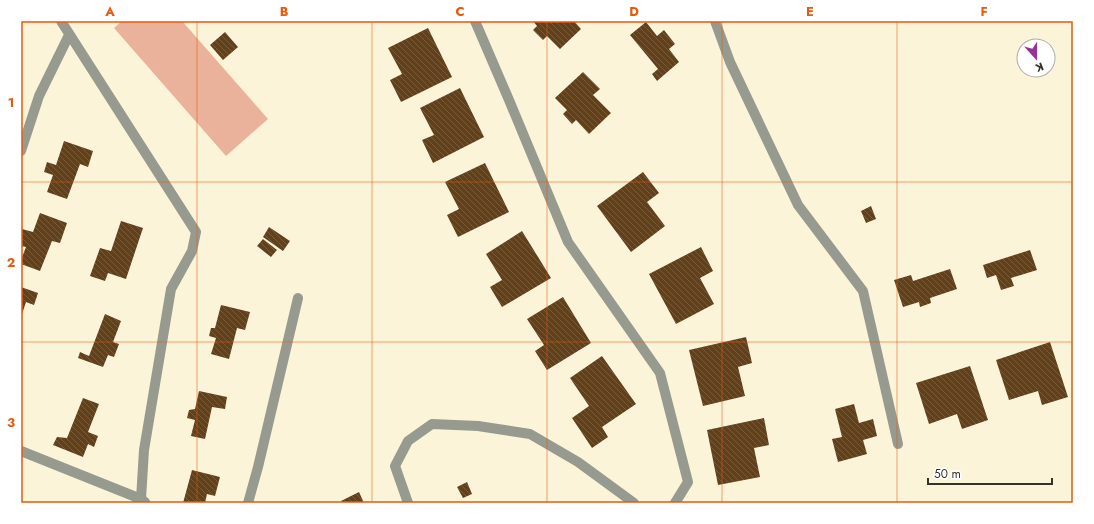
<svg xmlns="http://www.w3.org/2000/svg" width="1094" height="524" viewBox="0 0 1094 524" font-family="Jost,sans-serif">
<defs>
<pattern id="building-back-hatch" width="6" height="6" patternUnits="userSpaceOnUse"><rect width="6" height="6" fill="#62411a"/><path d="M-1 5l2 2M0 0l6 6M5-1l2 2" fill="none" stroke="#755b3b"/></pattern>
</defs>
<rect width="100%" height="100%" fill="#fcf4d9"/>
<path fill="#ebb29b" d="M122,21H182L268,119L226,156L114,28Z"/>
<path fill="url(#building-back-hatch)" d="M533,21H574L581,29L560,49L547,36L543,40L533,30L537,26Z
M646,22L657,36L664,30L675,44L669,49L679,62L657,81L652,74L658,69L630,35Z
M428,28L452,77L401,102L390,80L402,74L388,48Z
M225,32L238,47L223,60L210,45Z
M583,72L600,89L593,95L611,113L589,134L576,120L572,124L563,114L567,110L555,98Z
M460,88L484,137L433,163L422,140L434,135L420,108Z
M64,141L93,151L88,167L80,164L67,199L47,192L53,175L44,172L47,162L56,165Z
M485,163L509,212L458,237L447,215L459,209L445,182Z
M643,172L659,193L647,202L665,226L631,252L597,206Z
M871,206L876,219L866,223L861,211Z
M40,213L67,223L60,243L52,241L40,271L21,264V260L26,247L21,246L22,229L33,232Z
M121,221L143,228L126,279L108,273L105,281L90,276L100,248L111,251Z
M269,227L290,241L283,251L263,237Z
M522,231L551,278L502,307L490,287L502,280L486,254Z
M263,239L277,250L271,257L257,246Z
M701,247L713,271L700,278L714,304L676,324L649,274Z
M1030,250L1037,270L1011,278L1014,286L1001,290L996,275L987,278L983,265Z
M950,269L957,289L930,298L931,303L920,307L919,302L903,307L894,280L911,275L913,281Z
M21,287L38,293L34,305L26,302L21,317Z
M563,297L591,343L547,370L535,351L544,345L527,319Z
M221,305L250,312L245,330L237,328L229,359L211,354L216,338L209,336L211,328H215Z
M105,314L121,321L113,342L119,344L114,357L108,355L103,367L78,358L80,352L89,356Z
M746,337L752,363L738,367L745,396L703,406L689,350Z
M1050,342L1068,397L1042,405L1038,391L1009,400L996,360Z
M602,356L636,404L602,427L608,437L592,448L572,418L589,406L570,378Z
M970,366L988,420L962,429L957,414L929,424L916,383Z
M199,391L227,397L225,409L212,407L205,439L191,436L195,420L187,418L189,410L195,409Z
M83,398L99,404L88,432L98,436L94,447L88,444L83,457L53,445L57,437L67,438Z
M854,404L859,423L873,419L877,436L863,440L867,454L838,462L832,439L842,437L835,409Z
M764,418L769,445L754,448L760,477L718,485L707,430Z
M192,470L220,477L215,496L207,494L205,503H183Z
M467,482L472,494L463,498L457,487Z
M359,492L364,503H342L341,501Z"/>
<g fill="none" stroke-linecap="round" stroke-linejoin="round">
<path stroke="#979a8f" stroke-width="10" d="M61,21L196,232L192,251L171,289L144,450L141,499L137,503
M475,21L509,100L568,242L660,373L688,482L675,503
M715,21L730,62L798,205L863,291L898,444
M21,151L39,96L69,35
M21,451L141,499L145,502
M248,503L258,467L298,298
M408,503L395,466L408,441L432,424L478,426L530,434L578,462L634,503"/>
</g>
<path fill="none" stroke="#e8590c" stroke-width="1" stroke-opacity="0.55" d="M197,21V503M372,21V503M547,21V503M722,21V503M897,21V503M21,182H1073M21,342H1073"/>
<rect width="1094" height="524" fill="none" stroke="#ffffff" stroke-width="44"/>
<g transform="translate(1036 58) rotate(159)"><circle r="19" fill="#ffffff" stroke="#aeada9"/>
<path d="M0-3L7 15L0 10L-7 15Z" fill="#973297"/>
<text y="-6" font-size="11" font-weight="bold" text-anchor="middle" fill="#343127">K</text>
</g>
<path d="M928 478v6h124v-6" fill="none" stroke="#343127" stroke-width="2"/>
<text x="934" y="478" font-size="12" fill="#343127" stroke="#ffffff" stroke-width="3" paint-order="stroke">50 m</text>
<rect x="22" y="22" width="1050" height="480" fill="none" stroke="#e8590c" stroke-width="1.5"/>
<g font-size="13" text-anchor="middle" font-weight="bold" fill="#e8590c">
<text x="110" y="16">A</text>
<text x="284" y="16">B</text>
<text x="460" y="16">C</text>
<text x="634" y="16">D</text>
<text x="810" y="16">E</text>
<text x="984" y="16">F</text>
<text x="11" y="107">1</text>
<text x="11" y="267">2</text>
<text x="11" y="427">3</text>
</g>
</svg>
